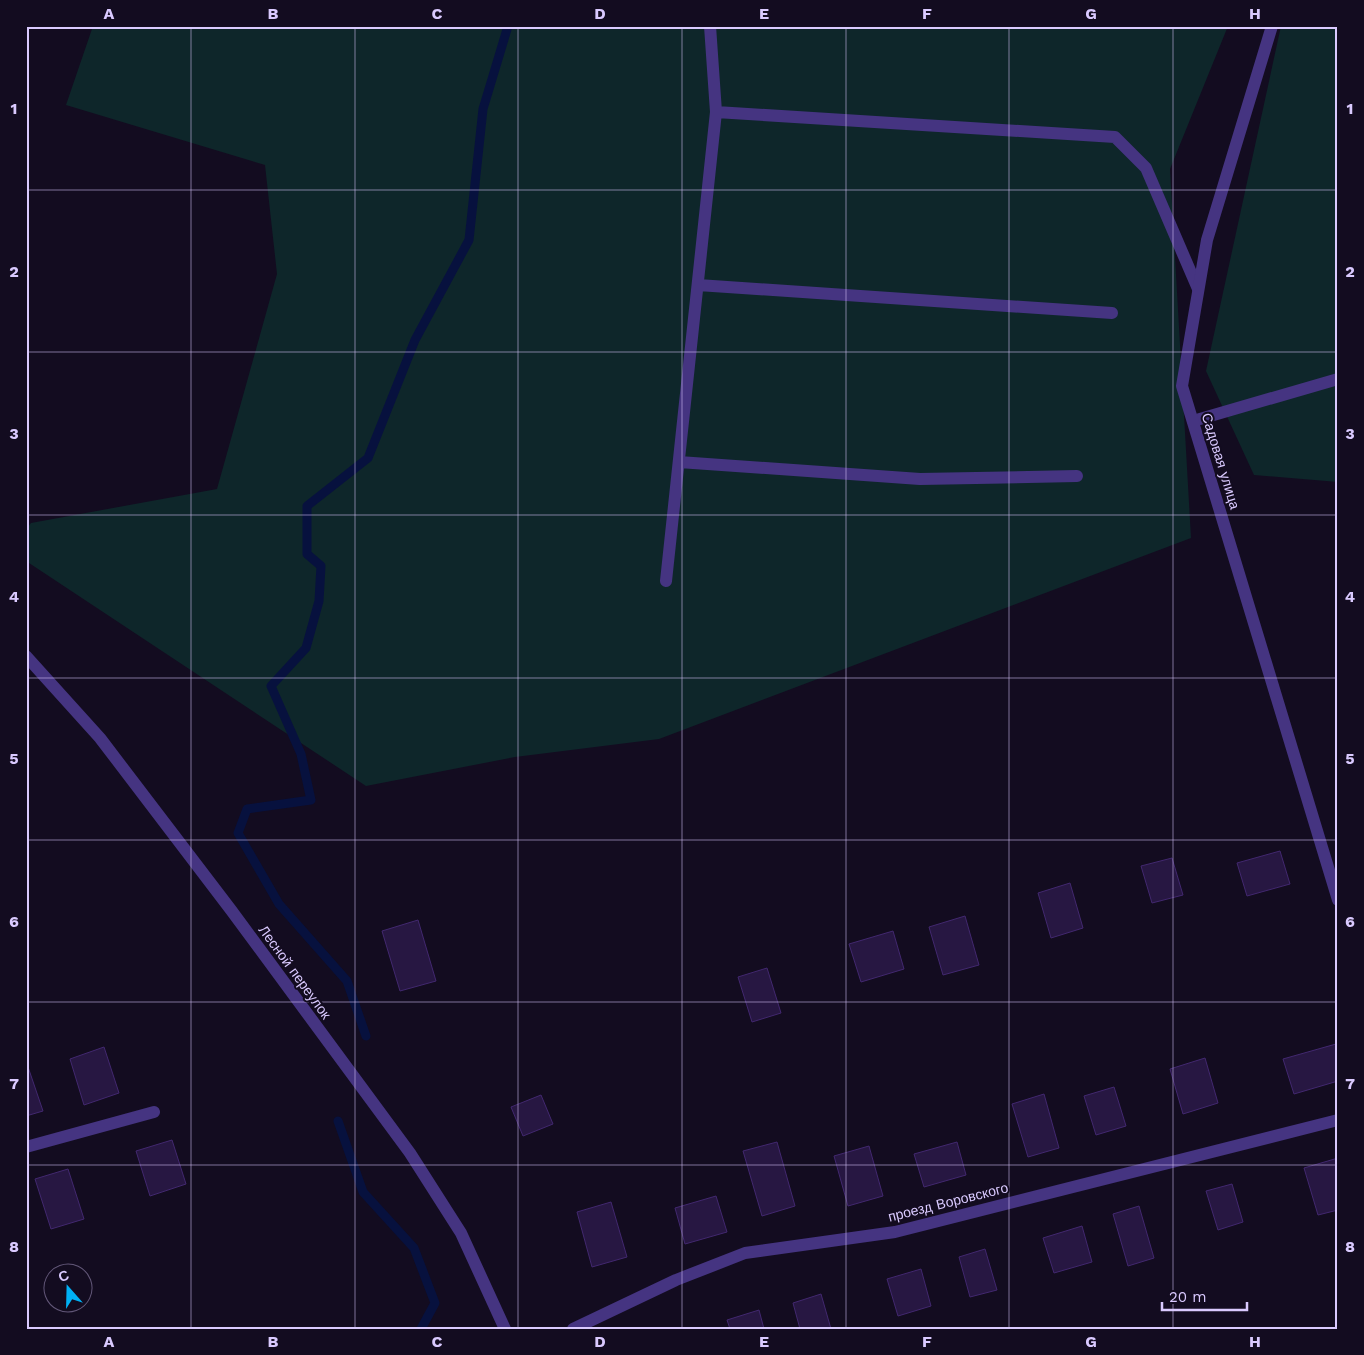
<svg xmlns="http://www.w3.org/2000/svg" width="1364" height="1355" viewBox="0 0 1364 1355" font-family="'Work Sans',sans-serif">
<rect width="100%" height="100%" fill="#130c20"/>
<path fill="#0e262a" d="M93,26H1228L1170,169L1191,538L659,739L515,757L366,786L26,561V529L31,523L217,489L277,274L265,165L66,105Z
M1281,26H1338V482L1254,475L1206,371Z"/>
<g fill="none" stroke-linecap="round" stroke-linejoin="round">
<path stroke="#07113e" stroke-width="9" d="M366,1036L347,981L279,904L238,833L247,809L311,800L301,754L271,686L306,648L319,601L321,566L307,554V506L368,458L415,340L469,240L483,109L508,26
M338,1121L363,1192L414,1248L435,1303L421,1329"/>
</g>
<path fill="#271742" stroke="#42286f" d="M1280,851L1290,884L1247,896L1237,863Z
M1172,858L1183,895L1152,903L1141,866Z
M1070,883L1083,928L1051,938L1038,893Z
M965,916L979,965L943,975L929,927Z
M418,920L436,981L400,991L382,931Z
M893,931L904,969L861,982L849,944Z
M767,968L781,1013L752,1022L738,977Z
M1336,1044L1338,1051V1081L1294,1094L1283,1059Z
M104,1047L119,1093L84,1105L70,1059Z
M1205,1058L1218,1103L1183,1114L1170,1069Z
M26,1061L43,1111L26,1116Z
M1114,1087L1126,1126L1096,1135L1084,1096Z
M1044,1094L1059,1148L1028,1157L1012,1104Z
M541,1095L553,1124L523,1136L511,1107Z
M172,1140L186,1184L150,1196L136,1151Z
M777,1142L795,1206L762,1216L743,1151Z
M957,1142L966,1175L924,1187L914,1154Z
M869,1146L883,1196L848,1206L834,1156Z
M1338,1158V1210L1318,1215L1304,1168Z
M68,1169L84,1219L51,1229L35,1179Z
M1232,1184L1243,1222L1218,1230L1206,1191Z
M716,1196L727,1232L685,1244L675,1208Z
M611,1202L627,1257L592,1267L577,1212Z
M1139,1206L1154,1258L1128,1266L1113,1214Z
M1082,1226L1092,1262L1054,1273L1043,1238Z
M985,1249L997,1290L970,1297L959,1257Z
M921,1269L931,1306L898,1316L887,1279Z
M821,1294L831,1329H800L793,1303Z
M759,1310L764,1329H730L727,1320Z"/>
<g fill="none" stroke-linecap="round" stroke-linejoin="round">
<path stroke="#453481" stroke-width="12" d="M710,26L716,112
M698,285L1112,313
M1193,421L1338,379
M679,462L920,479L1077,476
M666,581L716,112L1115,137L1146,168L1198,289"/>
<path stroke="#453481" stroke-width="12" d="M1272,26L1207,240L1182,386L1338,900
M26,1147L154,1112
M573,1329L676,1280L745,1253L895,1232L1338,1120"/>
<path stroke="#453481" stroke-width="12" d="M26,656L100,738L231,910L410,1153L461,1233L505,1329"/>
</g>
<path fill="none" stroke="#dacaff" stroke-width="1" stroke-opacity="0.55" d="M191,26V1329M355,26V1329M518,26V1329M682,26V1329M846,26V1329M1009,26V1329M1173,26V1329M26,190H1338M26,352H1338M26,515H1338M26,678H1338M26,840H1338M26,1002H1338M26,1165H1338"/>
<g text-anchor="middle" dominant-baseline="central" stroke-width="4" stroke-linejoin="round" paint-order="stroke">
<g font-size="14" fill="#dacaff" stroke="#130c20">
<text transform="translate(1221 461) rotate(73)">Садовая улица</text>
<text transform="translate(295 972) rotate(54)">Лесной переулок</text>
<text transform="translate(948 1202) rotate(-14)">проезд Воровского</text>
</g>
</g>
<rect width="1364" height="1355" fill="none" stroke="#130c20" stroke-width="55"/>
<g transform="translate(68 1288) rotate(340)"><circle r="24" fill="#130c20" stroke="#635879"/>
<path d="M0-4L9 19L0 12L-9 19Z" fill="#00b1f5"/>
<text y="-8" font-size="14" font-weight="bold" text-anchor="middle" fill="#dacaff">С</text>
</g>
<path d="M1162 1302v8h85v-8" fill="none" stroke="#dacaff" stroke-width="2.5"/>
<text x="1169" y="1302" font-size="15" fill="#dacaff" stroke="#130c20" stroke-width="4" paint-order="stroke">20 m</text>
<rect x="28" y="28" width="1308" height="1300" fill="none" stroke="#dacaff" stroke-width="2"/>
<g font-size="16" text-anchor="middle" font-weight="bold" fill="#dacaff">
<text x="109" y="19">A</text>
<text x="273" y="19">B</text>
<text x="437" y="19">C</text>
<text x="600" y="19">D</text>
<text x="764" y="19">E</text>
<text x="927" y="19">F</text>
<text x="1091" y="19">G</text>
<text x="1255" y="19">H</text>
<text x="14" y="114">1</text>
<text x="1350" y="114">1</text>
<text x="14" y="277">2</text>
<text x="1350" y="277">2</text>
<text x="14" y="439">3</text>
<text x="1350" y="439">3</text>
<text x="14" y="602">4</text>
<text x="1350" y="602">4</text>
<text x="14" y="764">5</text>
<text x="1350" y="764">5</text>
<text x="14" y="927">6</text>
<text x="1350" y="927">6</text>
<text x="14" y="1089">7</text>
<text x="1350" y="1089">7</text>
<text x="14" y="1252">8</text>
<text x="1350" y="1252">8</text>
<text x="109" y="1347">A</text>
<text x="273" y="1347">B</text>
<text x="437" y="1347">C</text>
<text x="600" y="1347">D</text>
<text x="764" y="1347">E</text>
<text x="927" y="1347">F</text>
<text x="1091" y="1347">G</text>
<text x="1255" y="1347">H</text>
</g>
</svg>
